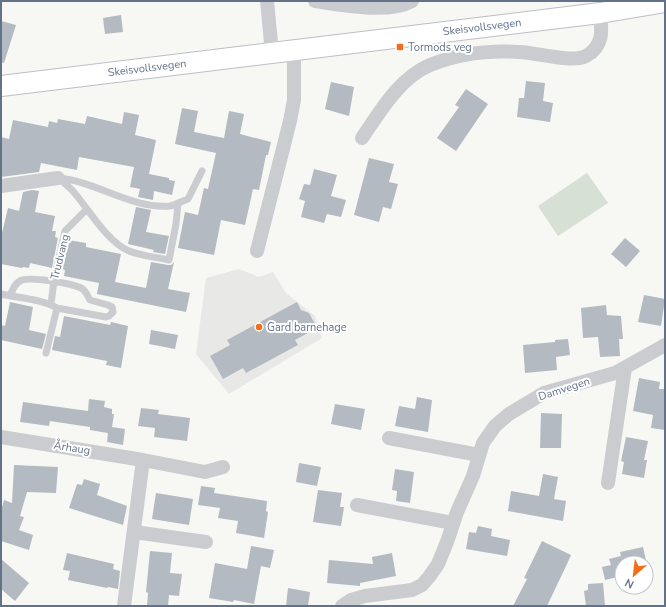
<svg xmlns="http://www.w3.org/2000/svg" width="666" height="607" viewBox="0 0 666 607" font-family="'Nunito Sans',sans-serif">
<rect width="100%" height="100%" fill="#f7f7f4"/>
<path fill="#e8e8e7" d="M239,269L259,277L273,272L286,293L315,316L322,338L229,394L196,354L206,278Z"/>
<path fill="#d7e0d4" d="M587,173L608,203L558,236L538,206Z"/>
<path fill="#b4bac1" d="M121,15L123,32L105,34L103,18Z
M1,21L16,25L4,63L1,62Z
M526,81L545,83L543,101L553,103L550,122L517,117L519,98H524Z
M331,82L354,87L349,116L325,109Z
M466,89L488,104L456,151L437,138L459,107L455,105Z
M182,108L198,111L194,132L224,138L229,111L244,114L240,134L271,142L268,155H266L259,190L253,189L245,225L221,220L214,255L178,248L185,212L198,215L204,188L208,189L216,153L175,144Z
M124,112L139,115L135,135L156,140L149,174L169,178V180L175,181L172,195L154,191L153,200L138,197L140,189L130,187L134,167L79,157L77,170L41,163L39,172L1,177V137L9,139L13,120L48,127L49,121L57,123L58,119L85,124L87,116L122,124Z
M369,158L394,164L389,182L398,184L391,209L383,207L379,222L354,215Z
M314,169L337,175L331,196L346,200L341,217L327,214L324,223L301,217L305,201L299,199L304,184L310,185Z
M32,190L39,191L35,212L55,216L52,231H56L55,237L58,238L52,268L30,263L29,268L23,267L22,268L1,264V237L8,208L19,211L23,192Z
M136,207L151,210L146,232L169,236L165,254L153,252L154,250L128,244Z
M625,238L640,251L626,267L611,254Z
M68,240L86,243V247L121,254L115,282L146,288L151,262L168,265H171L174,262L168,289L190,293L186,312L97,294L99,283L64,276L65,270L62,269Z
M644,295L665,299L661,326L638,322Z
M10,302L33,307L29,330L46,334L42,349L1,340V325L5,326Z
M297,302L301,310L309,313L317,328L295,340L298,345L246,373L243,368L223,379L210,356L230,345L227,340Z
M606,305L607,315L621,316L623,339H619L620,356L600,357L598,337L583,338L581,308Z
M64,316L110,325L111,322L128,326L121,368L106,365L107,361L52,350L55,336L60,337Z
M151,330L178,335L175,349L149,344Z
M568,339L570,355L556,357L557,370L525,373L523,345L555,342V340Z
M639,378L660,382L659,389H665V430L651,428L653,415L633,411Z
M417,397L432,400L428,432L395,426L399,406L415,409Z
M89,399L105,401L104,407L112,409V414H114L112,427L125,429L123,445L107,442L108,433L90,430V427L50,421L49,426L20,422L23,402L88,411Z
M335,404L365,409L361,430L331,424Z
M141,408L159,410L158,414L190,418L187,441L154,437L155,428L138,426Z
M541,413L562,414L561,448H540Z
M626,437L648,441L644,460H647L644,478L622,474L624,462L621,461Z
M299,463L321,467L317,486L296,482Z
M14,465L58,467L56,493L27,492L20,516L24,517L19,530L33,535L29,550L1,541V511L4,500L12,503Z
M395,469L414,472L410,503L396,501L397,491L392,490Z
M543,474L558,477L554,499L566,501L563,521L508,511L511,491L539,496Z
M84,479L100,484L97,495L127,506L123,525L69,508L77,484L82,485Z
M201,486L215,488L214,493L267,501L266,511L268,512L264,538L236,533L238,521L218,518L220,508L198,505Z
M318,490L342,493L340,507H344L341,526L313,522Z
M156,493L193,499L189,525L152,519Z
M478,526L492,529L491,536L510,540L507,556L466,549L469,532L476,533Z
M542,541L571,555L567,564L547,606H513L527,579L524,578Z
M251,546L274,550L270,568L261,566L254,604L234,600L233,602L209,598L215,563L247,569Z
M643,547L648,570H646V563H622V576L605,580L602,567L611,565L609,559L621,556L620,552Z
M150,551L172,553L170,573L182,574L179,596L169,595L168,606H147L148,593L146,592Z
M67,553L114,564L113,569L120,571L118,589L108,587L107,588L68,580L70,571L63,570Z
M392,553L396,576L360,583V586L327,583L329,560L373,564L372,557Z
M1,559L29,583L15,601L1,589Z
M603,583L605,606H586L584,591L588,590V584Z
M288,588L310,592L308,606H286Z"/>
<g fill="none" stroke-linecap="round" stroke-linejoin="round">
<defs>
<path id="secondary" d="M1,86L600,13L665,2"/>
</defs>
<use href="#secondary" stroke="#bbbfc5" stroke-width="22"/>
<path stroke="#caccd0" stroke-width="7" d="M58,178C63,182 68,186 72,190C88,208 107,242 129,251C141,256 156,257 169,260L176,224L178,203
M58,178C96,181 131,209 170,206C176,205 182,201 188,199L202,171
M1,294C19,298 41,299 57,308L106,317L109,316L113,312L112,307L108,305L90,300C87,296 86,290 81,288C71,283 28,276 20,281C14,284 12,291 10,296
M51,304L54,281L65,231L86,210
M46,353L57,308"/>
<path stroke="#caccd0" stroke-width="14" d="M267,1L272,53
M315,1C342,5 388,14 412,1
M362,138C380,112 399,78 430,65C457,54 490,50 520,52C537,53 572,63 586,56C604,46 602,30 600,13
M1,186L58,178
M257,251L290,121L294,100V50
M1,437L143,460L124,606
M389,438L479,455
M143,460L205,472L223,467
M608,483L625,368
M357,505L453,523
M134,532L206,542
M342,606L351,600L365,596L412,590L422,585L429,577L438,564L447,542L457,512L473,476L483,443L495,426L509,414L544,393L615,373L665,345"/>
<use href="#secondary" stroke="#fff" stroke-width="20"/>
</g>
<g fill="#f36e18" stroke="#fff" stroke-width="1.5">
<rect x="396" y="43" width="8" height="8" rx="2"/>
<circle cx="259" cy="327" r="4"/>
</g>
<g text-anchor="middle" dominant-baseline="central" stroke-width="4" stroke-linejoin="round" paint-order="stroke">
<g font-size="11" fill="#637288" stroke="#fff">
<text transform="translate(482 27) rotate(-7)">Skeisvollsvegen</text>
<text transform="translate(147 68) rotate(-7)">Skeisvollsvegen</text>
<text transform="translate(60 257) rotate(-76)">Trudvang</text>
<text transform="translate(564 389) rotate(-18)">Damvegen</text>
<text transform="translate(72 448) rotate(9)">Århaug</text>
</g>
<g font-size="11" fill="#637288" stroke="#fff" text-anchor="start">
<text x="408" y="47">Tormods veg</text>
<text x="267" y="327">Gard barnehage</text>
</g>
</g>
<rect width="666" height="607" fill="none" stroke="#637288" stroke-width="4"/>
<g transform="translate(634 575) rotate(208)"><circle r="19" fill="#ffffff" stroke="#c1c7cf"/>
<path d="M0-3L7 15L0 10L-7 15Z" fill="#f36e18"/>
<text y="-6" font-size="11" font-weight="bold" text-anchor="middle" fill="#637288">N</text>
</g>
</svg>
